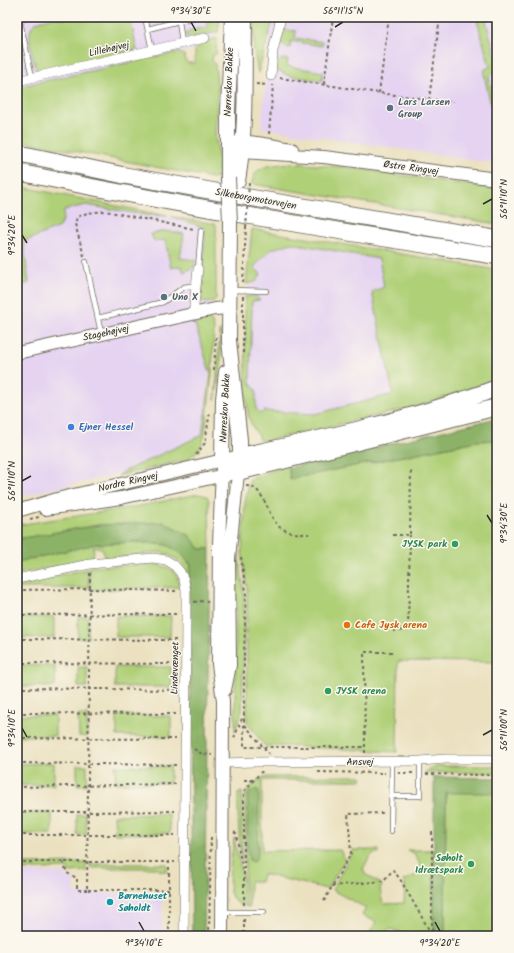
<svg xmlns="http://www.w3.org/2000/svg" width="514" height="953" viewBox="0 0 514 953" font-family="Kalam,sans-serif">
<rect width="100%" height="100%" fill="#fbf7ec"/>
<filter id="ink" filterUnits="userSpaceOnUse"><feTurbulence type="fractalNoise" baseFrequency=".025" numOctaves="2"/><feDisplacementMap in="SourceGraphic" scale="8" xChannelSelector="R" yChannelSelector="G"/><feConvolveMatrix kernelMatrix="1 2 1 2 8 2 1 2 1" color-interpolation-filters="sRGB"/></filter>
<filter id="wash" filterUnits="userSpaceOnUse"><feTurbulence type="fractalNoise" baseFrequency=".012" numOctaves="4" result="noise"/><feDisplacementMap in="SourceGraphic" scale="16" xChannelSelector="R" yChannelSelector="G"/><feGaussianBlur stdDeviation="0.9" result="paint"/><feColorMatrix in="noise" values="0 0 0 0 0 0 0 0 0 0 0 0 0 0 0 0 0 1.4 0 .05"/><feComposite in="paint" operator="in"/></filter>
<g filter="url(#wash)">
<rect width="100%" height="100%" fill="#ebe1c0"/>
<path fill="#e5d3f1" d="M17,17H215L212,45L17,93Z
M272,17H497V164L261,128Z
M17,186L213,226L210,363L203,438L142,469L17,497Z
M252,229L497,270V374L266,438L247,383L249,243Z
M17,872L66,873V878H74L75,893L145,894L146,892L163,893L162,936H17Z"/>
<path fill="#b0d078" stroke="#6e7e52" d="M54,17L63,19L72,17H130L137,50L37,72C34,62 25,33 33,25C37,20 48,19 54,17Z
M207,17H220L218,32L190,38L187,37L186,34L188,31L207,27Z
M254,17H274L258,73L254,50Z
M476,17H485L497,62V73L492,74L489,77L497,111V133L484,74L485,69L490,67Z
M287,30L296,31L295,38L323,42L322,46L291,41L290,48C278,46 280,42 282,32Z
M217,38L216,54L213,55L212,61L215,64L218,91L215,132L219,165L217,179L17,140V87L178,52L184,55L187,63H195V50C201,43 208,40 217,38Z
M282,59L288,60L287,66L323,72L322,81L289,76L277,70V62Z
M290,163L344,167L497,189V224L252,184C254,163 273,166 290,163Z
M17,186L167,216L145,215L86,205L64,210L63,220L59,227L23,242L29,283L17,286Z
M172,217L216,224V299L214,301L207,303L202,301L201,298L205,230L203,227Z
M252,229L497,270V379L463,391L415,407L265,441L258,439L260,437C249,425 248,415 246,399L245,297L256,296L260,300L252,301L250,383L256,390V409L261,414L264,411L315,414L393,394L372,292L384,287L379,259L292,243L272,249L254,267L261,274L256,282L246,284Z
M165,231L184,234L180,258L195,260L194,267L184,272L181,266L171,268L165,240L154,241L151,234Z
M205,319L209,320L212,322L214,329L212,374L205,434L202,444L198,450L187,460L118,476L125,471L202,435L211,375L195,324L200,320Z
M220,330L221,333V366L215,400Z
M497,440V662L398,661L397,752L287,746H265L247,722V589L242,552L245,503L250,479L288,465L290,479L477,441Z
M198,494L207,496L209,501L210,549H200L189,535L99,525L17,539V525L135,507Z
M137,542L167,545L181,553L191,566L189,577C185,562 175,557 161,552L106,559L102,548L94,547L93,559L17,574V562L96,544Z
M238,553L244,592V648L242,711L235,731L236,570Z
M154,564C169,567 179,571 179,587L90,590L89,567Z
M88,569V588H17V584Z
M116,616H171L170,637H116Z
M17,617H54V638L17,637Z
M78,617H88V638H78Z
M17,665L55,666V687L17,686Z
M78,667H87V687H78Z
M115,667H171V687H115Z
M17,715H55V736H17Z
M78,715H87V737L79,736Z
M117,715L171,716V737L117,736Z
M54,763V785H17V764Z
M77,765H87V785H77Z
M115,766H170V783H116Z
M441,766H497V773L425,772L428,769Z
M362,776L361,780H262V851L340,850L345,860L327,889L263,874L261,882H250L249,907L245,906V796C249,788 256,780 264,777Z
M242,792V861C238,838 238,816 238,793Z
M446,792H497V936H445Z
M17,813H52V834H17Z
M77,814H86V835H77Z
M169,814L170,833L115,834L114,815Z
M234,838L243,878L242,906C237,903 233,900 231,895C226,884 233,851 234,838Z
M353,850H379V853H374L369,858L363,869L365,874L381,884L382,887L380,889L382,900L384,904L404,903L405,884L403,881L423,872L415,854L407,850H433L434,936H409L391,929L378,936H368L376,922L362,915L366,908L332,890Z
M86,863V871L69,872L68,868L17,870V864Z
M90,864H167V871H160L157,868H90Z"/>
<path fill="#8cb268" stroke="#5c6e4a" d="M497,418V440L477,441L290,479L289,468Z
M163,522L189,535L200,549H210L204,936H192L189,577L191,565L181,553L167,545L137,542L96,544L17,562V539L99,525Z
M434,777L497,778V793H446L445,936L434,935Z
M256,789L259,791L258,855L254,862L249,860L247,845L248,796L250,792Z"/>
</g>
<g filter="url(#ink)">
<g fill="none" stroke-linecap="round" stroke-linejoin="round">
<defs>
<path id="lane" d="M19,17L32,77
M145,17L152,50
M20,20L30,17
M179,21L182,43
M148,29L194,17
M86,262L101,333
M198,269L201,230
M231,290L266,291
M98,318L163,302L184,287L196,285
M391,796H420V761
M391,831L392,761
M223,912H264"/>
<path id="street" d="M271,76L273,51L281,17
M17,81L205,38
M194,314V305L198,269
M17,579L90,564L153,558L166,560L174,565L180,572L184,580L186,591V613L184,936
M223,763L254,762L420,761L446,759H497"/>
<path id="secondary" d="M233,143C246,139 278,146 292,149
M241,152L324,157L497,179
M17,353L215,309L229,308
M45,509L121,498L229,474
M17,511L61,498L240,456
M225,690L230,665L229,558L239,464
M222,936L223,701L218,664L219,544L222,468"/>
<path id="primary" d="M228,178V111L232,17
M238,181C247,126 244,72 245,17
M230,222L229,341L240,440V456
M222,460L223,399L226,372"/>
<path id="highway" d="M17,153L122,175L252,198L497,239
M17,172C176,205 336,231 497,256
M240,456C326,438 414,419 497,388
M238,472L497,407
M222,476L239,464L246,462"/>
</defs>
<use href="#lane" stroke="#6e6b5f" stroke-width="6"/>
<use href="#street" stroke="#6e6b5f" stroke-width="10"/>
<use href="#secondary" stroke="#6e6b5f" stroke-width="14"/>
<use href="#primary" stroke="#6e6b5f" stroke-width="16"/>
<use href="#highway" stroke="#6e6b5f" stroke-width="18"/>
<path stroke="#6e6b5f" stroke-width="2" stroke-dasharray="3 3" stroke-linecap="butt" d="M280,78L379,93L453,102
M256,84L267,85
M324,84L333,17
M379,93L389,17
M429,100L440,17
M269,134L273,85
M84,256L75,224L77,217L87,213L105,211L194,229
M243,283L246,228
M243,296V353
M214,370L216,337
M196,455L205,443L210,411
M246,486C266,486 267,519 281,528C289,533 300,534 309,534
M30,519L39,517
M393,535H410L411,468
M241,557L246,591L244,658V747H365
M90,573L87,890H169
M17,590L91,589L177,591
M194,602L199,601L208,602
M17,615L177,614
M393,631L408,630L410,535
M17,639L177,640
M17,663L176,664
M17,688L178,690
M17,713L176,714
M245,725L269,754
M17,738L176,739
M234,738L243,716
M194,749L202,754L212,755
M365,753L364,652H393
M17,763L176,765
M318,772L385,773
M398,773H413
M426,774L497,775
M244,780H253
M17,787L176,784
M17,812H88L175,811
M234,832L236,834L243,872
M432,832V935
M17,835H175
M17,862H175
M63,862L67,873L77,878V890H87
M332,886L383,881L393,870L400,879L432,935
M324,901L351,853L348,814L384,813
M244,905V791L261,772H263
M244,919V936
M169,936V862
M209,936L211,837"/>
<use href="#lane" stroke="#fff" stroke-width="4.5"/>
<use href="#street" stroke="#fff" stroke-width="9"/>
<use href="#secondary" stroke="#fff" stroke-width="12"/>
<use href="#primary" stroke="#fff" stroke-width="14"/>
<use href="#highway" stroke="#fff" stroke-width="16"/>
<defs>
<path id="primary-bridge" d="M228,178L230,222"/>
</defs>
<use href="#primary-bridge" stroke="#6e6b5f" stroke-width="16" stroke-linecap="butt"/>
<path stroke="#6e6b5f" stroke-width="2" stroke-dasharray="3 3" stroke-linecap="butt" d="M246,228L249,183"/>
<use href="#primary-bridge" stroke="#fff" stroke-width="14"/>
</g>
</g>
<path fill="none" stroke="#2b2b2b" stroke-width="1.5" d="M191,22L196,31M335,27L343,22M483,204L492,199M22,235L27,243M22,481L31,476M487,515L492,523M22,728L27,737M483,735L492,730M139,922L144,931M435,922L440,931"/>
<g fill="#5c6f8a" stroke="#fbf7ec" stroke-width="1.5">
<circle cx="390" cy="108" r="4"/>
<circle cx="164" cy="297" r="4"/>
</g>
<circle fill="#3f7fe0" stroke="#fbf7ec" stroke-width="1.5" cx="71" cy="427" r="4"/>
<g fill="#2e9e5b" stroke="#fbf7ec" stroke-width="1.5">
<circle cx="455" cy="544" r="4"/>
<circle cx="328" cy="691" r="4"/>
<circle cx="471" cy="864" r="4"/>
</g>
<circle fill="#e8710a" stroke="#fbf7ec" stroke-width="1.5" cx="347" cy="625" r="4"/>
<circle fill="#0f9aa8" stroke="#fbf7ec" stroke-width="1.5" cx="110" cy="902" r="4"/>
<g text-anchor="middle" dominant-baseline="central" stroke-width="3" stroke-linejoin="round" paint-order="stroke">
<g font-size="10" fill="#2b2b2b" stroke="#fbf7ec">
<text transform="translate(109 49) rotate(-13)">Lillehøjvej</text>
<text transform="translate(229 82) rotate(-88)">Nørreskov Bakke</text>
<text transform="translate(411 168) rotate(8)">Østre Ringvej</text>
<text transform="translate(256 199) rotate(10)">Silkeborgmotorvejen</text>
<text transform="translate(106 333) rotate(-12)">Stagehøjvej</text>
<text transform="translate(225 408) rotate(-87)">Nørreskov Bakke</text>
<text transform="translate(128 482) rotate(-13)">Nordre Ringvej</text>
<text transform="translate(175 668) rotate(-89)">Lindevænget</text>
<text x="360" y="762">Ansvej</text>
</g>
<g font-size="10" font-weight="bold" fill="#4e5e75" stroke="#fbf7ec" text-anchor="start">
<text x="398" y="102">Lars Larsen<tspan x="398" dy="12">Group</tspan></text>
<text x="172" y="297">Uno X</text>
</g>
<g font-size="10" font-weight="bold" fill="#366cbe" stroke="#fbf7ec" text-anchor="start">
<text x="79" y="427">Ejner Hessel</text>
</g>
<g font-size="10" font-weight="bold" fill="#27864d" stroke="#fbf7ec" text-anchor="end">
<text x="447" y="544">JYSK park</text>
<text x="336" y="691" text-anchor="start">JYSK arena</text>
<text x="463" y="858">Søholt<tspan x="463" dy="12">Idrætspark</tspan></text>
</g>
<g font-size="10" font-weight="bold" fill="#c56008" stroke="#fbf7ec" text-anchor="start">
<text x="355" y="625">Cafe Jysk arena</text>
</g>
<g font-size="10" font-weight="bold" fill="#0d838f" stroke="#fbf7ec" text-anchor="start">
<text x="118" y="896">Børnehuset<tspan x="118" dy="12">Søholdt</tspan></text>
</g>
</g>
<rect width="514" height="953" fill="none" stroke="#fbf7ec" stroke-width="44"/>
<rect x="22" y="22" width="470" height="909" fill="none" stroke="#2b2b2b" stroke-width="1.5"/>
<g font-size="10" text-anchor="middle" fill="#2b2b2b">
<text x="191" y="14">9°34'30"E</text>
<text x="343" y="14">56°11'15"N</text>
<text transform="translate(503 199) rotate(-90)" y="4">56°11'10"N</text>
<text transform="translate(11 235) rotate(-90)" y="4">9°34'20"E</text>
<text transform="translate(11 481) rotate(-90)" y="4">56°11'10"N</text>
<text transform="translate(503 523) rotate(-90)" y="4">9°34'30"E</text>
<text transform="translate(11 728) rotate(-90)" y="4">9°34'10"E</text>
<text transform="translate(503 730) rotate(-90)" y="4">56°11'00"N</text>
<text x="144" y="946">9°34'10"E</text>
<text x="440" y="946">9°34'20"E</text>
</g>
</svg>
